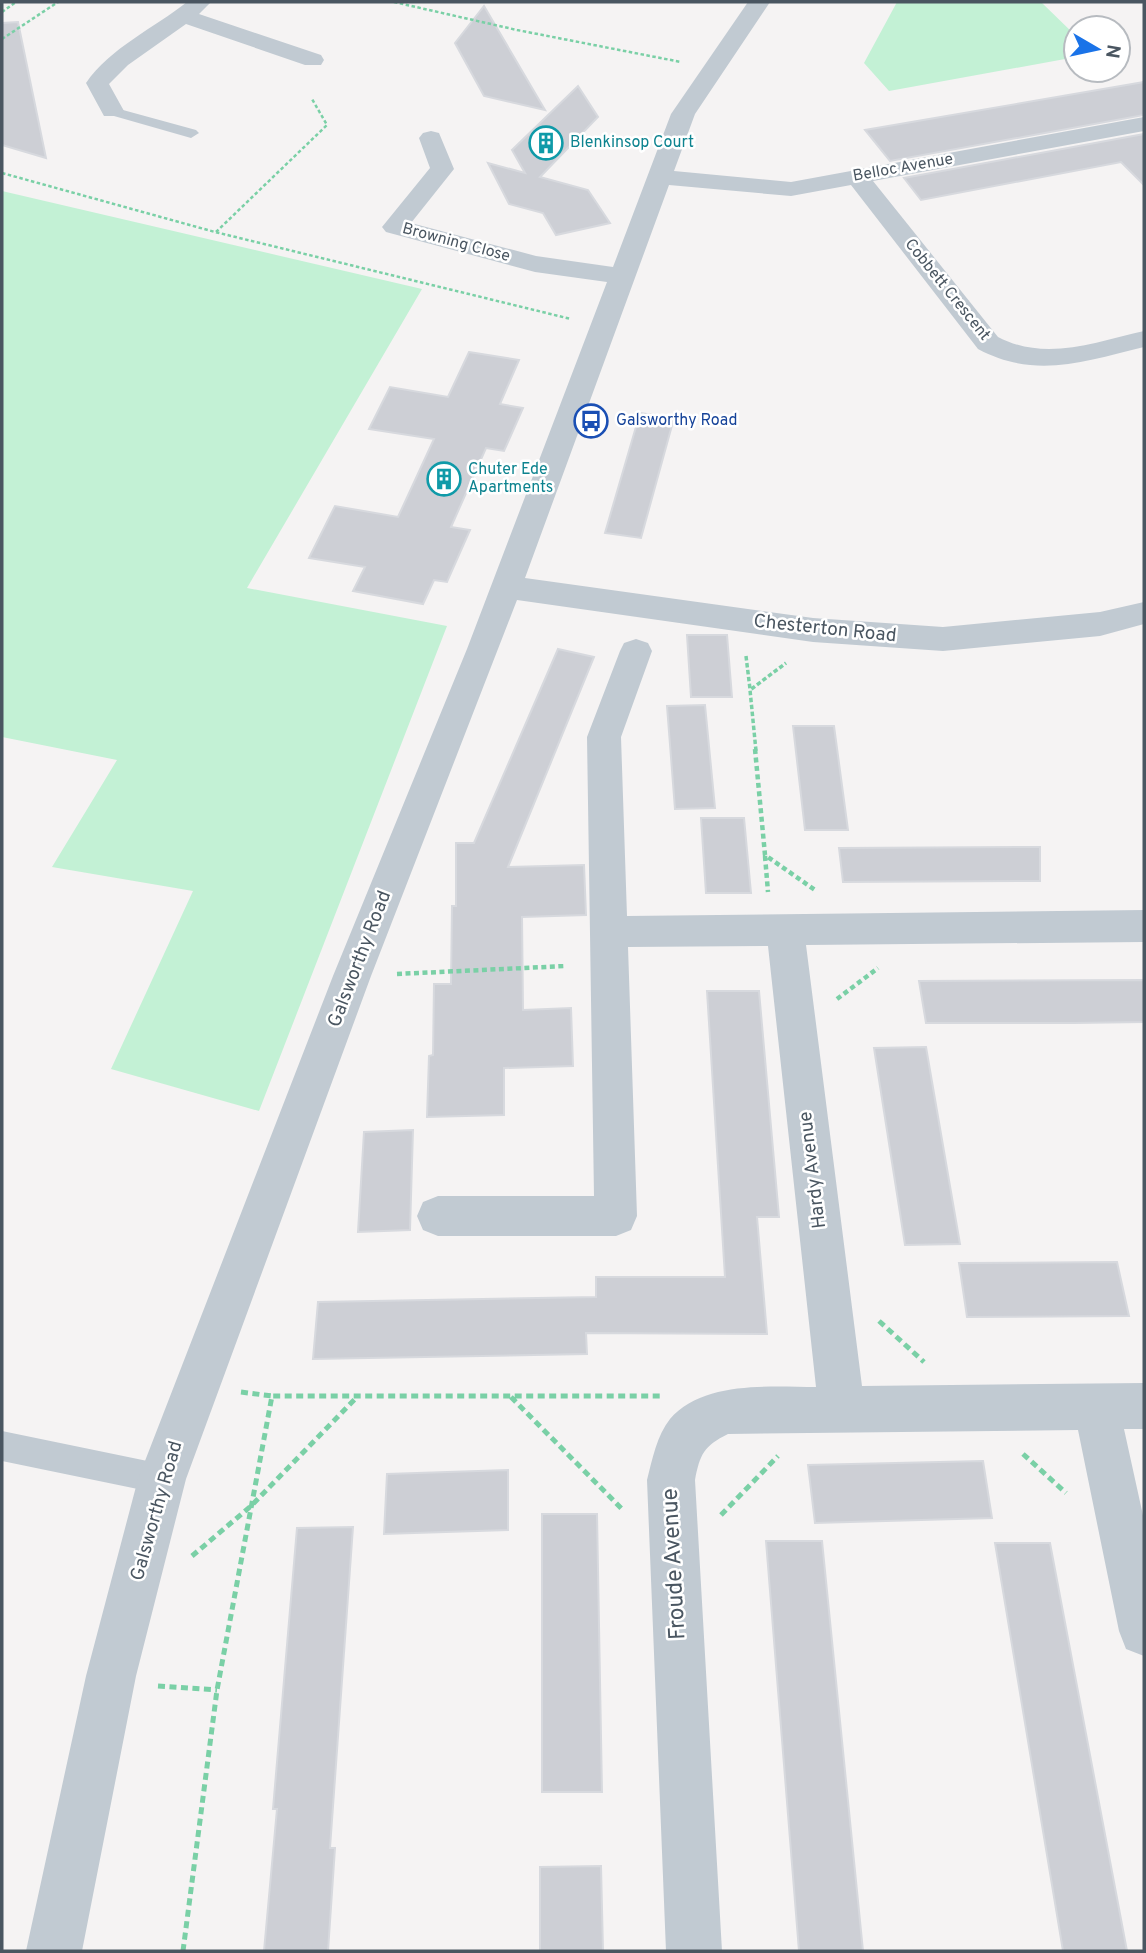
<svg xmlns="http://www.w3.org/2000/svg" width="1146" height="1953" viewBox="0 0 1146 1953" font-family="Overpass,sans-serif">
<rect width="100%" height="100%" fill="#f5f3f3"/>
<path fill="#c3f1d5" d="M897,2H1041L1076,36V57L889,91L864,63Z
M2,191L422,289L247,588L447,626L259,1111L111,1069L193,891L52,867L117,760L2,737Z"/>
<path fill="#cdcfd5" stroke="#d7d9de" stroke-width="2" d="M484,6L545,110L484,96L455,43Z
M18,22L46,158L2,145V23Z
M1144,82V115L890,161L865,130Z
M578,86L598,117L540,177L588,190L610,223L556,235L543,213L509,204L488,163L525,173L512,150Z
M1144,134V185L1121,162L921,200L904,178Z
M469,352L519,360L500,404L523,408L504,451L486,448L451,527L470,530L447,582L434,580L423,604L353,591L365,567L309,558L335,506L398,517L434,439L369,429L390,387L448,397Z
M640,413L674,418L641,538L605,533Z
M687,635H727L732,697H691Z
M558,649L594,657L508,867L584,865L586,915L522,917L523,1010L571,1008L573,1066L504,1068V1115L427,1117L429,1056L433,1055L434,984H451L452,906H456V843H474Z
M705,705L715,808L675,809L667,706Z
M793,726H834L848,830H805Z
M701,818H744L751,893H706Z
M1040,847V881H1024L843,882L839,848Z
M1144,980V1022L1074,1023H926L919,981Z
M707,991H759L779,1217H757L767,1334L586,1333L587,1354L313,1359L318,1302L596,1297V1277H725Z
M926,1047L960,1244L905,1245L874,1048Z
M413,1130L410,1230L358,1232L364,1132Z
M1117,1262L1129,1316L967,1317L959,1263Z
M983,1461L992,1518L815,1523L808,1465Z
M508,1470V1530L384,1534L387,1474Z
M542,1514H597L602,1792H542Z
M353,1527L330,1848H335L328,1951H264L277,1809H273L297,1528Z
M766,1541H822L863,1951H799Z
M995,1543H1050L1127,1951H1063Z
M601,1866L603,1951H540V1867Z"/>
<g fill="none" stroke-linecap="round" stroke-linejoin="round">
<path stroke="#7ad0a6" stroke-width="2.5" stroke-dasharray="3.5 2.5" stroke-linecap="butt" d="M394,2L517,30L681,62
M2,12L16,2
M2,39L58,2
M2,173L215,232L571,319
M216,232L327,125L312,99"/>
<path stroke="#7ad0a6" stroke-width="3.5" stroke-dasharray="4.5 2.5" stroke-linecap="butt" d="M746,656L750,689
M756,751L750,690L786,663"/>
<path stroke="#7ad0a6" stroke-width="4.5" stroke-dasharray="5 3.5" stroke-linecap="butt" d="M755,749L765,855L815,890
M765,856L768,892
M397,974L566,966
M837,999L878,968"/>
<path stroke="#7ad0a6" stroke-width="5" stroke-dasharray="7 4.5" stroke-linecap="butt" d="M879,1321L924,1362
M241,1392L272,1396
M511,1397L623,1510
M1023,1454L1066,1493
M721,1515L778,1456
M192,1556L251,1506L357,1397
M158,1686L217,1690
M183,1951L217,1690L272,1396H660"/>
<path fill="#c1cad2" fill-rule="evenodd" d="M112,107L196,130L199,133L191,138L107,114L105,111Z
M2,1431L162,1464L173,1468L177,1479L173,1490L162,1494L2,1461Z"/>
<path fill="#c1cad2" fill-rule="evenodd" d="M187,2H211L199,14L321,55L324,60L321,65H305L186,24L128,65L109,84L124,111L120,116H104L86,83C110,48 154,28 187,2Z
M748,2H770L695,114L674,171L791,182L1144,117V131L873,181L998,337C1046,362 1095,342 1144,331V347C1085,361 1036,380 978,349L851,185L791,196L669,185L525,578L813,618L943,627L1100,612L1144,602V624L1100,636L943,651L813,642L517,600L371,976L186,1479L136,1676L82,1951H26L86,1676L138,1479L333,976L467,649L607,282L535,272L386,232L382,227L430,168L419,138L423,133L431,131L439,133L454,169L411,223L536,256L613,267L671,114Z
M636,639L648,643L652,651L621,737L627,916L1144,910V942L806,945L862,1386L1144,1383V1429H1124L1144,1520V1656L1126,1649L1119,1631L1078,1430L728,1434C704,1446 700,1454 695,1480L722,1951H666L647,1480C652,1460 657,1435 670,1419C703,1380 772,1387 816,1387L768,946L628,947L637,1216L631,1230L616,1236H438L423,1230L417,1216L423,1202L438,1196H594L587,737L620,651L624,643Z"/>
</g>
<defs>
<symbol id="building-ring" viewBox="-11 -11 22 22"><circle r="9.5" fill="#fff" stroke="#0f9aa8" stroke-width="1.5"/><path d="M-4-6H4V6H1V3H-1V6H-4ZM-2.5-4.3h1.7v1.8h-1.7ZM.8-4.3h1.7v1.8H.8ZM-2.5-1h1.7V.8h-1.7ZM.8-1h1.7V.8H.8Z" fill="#0f9aa8"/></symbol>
<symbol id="bus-ring" viewBox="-11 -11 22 22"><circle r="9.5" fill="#fff" stroke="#1a4fb4" stroke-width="1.5"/><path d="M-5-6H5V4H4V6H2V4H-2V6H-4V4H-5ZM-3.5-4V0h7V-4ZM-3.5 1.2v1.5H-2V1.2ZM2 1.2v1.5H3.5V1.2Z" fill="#1a4fb4"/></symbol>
</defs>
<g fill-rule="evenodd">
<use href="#building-ring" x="527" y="124" width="38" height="38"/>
<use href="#bus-ring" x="572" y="402" width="38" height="38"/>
<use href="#building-ring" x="425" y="460" width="38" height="38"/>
</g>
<g text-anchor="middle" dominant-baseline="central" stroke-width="5" stroke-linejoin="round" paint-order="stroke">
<g font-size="16" fill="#0d838f" stroke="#fff" text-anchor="start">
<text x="570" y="143">Blenkinsop Court</text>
<text x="468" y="470">Chuter Ede<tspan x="468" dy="18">Apartments</tspan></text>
</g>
<g font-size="16" fill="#4a5661" stroke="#fff">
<text transform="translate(903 168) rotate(-10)">Belloc Avenue</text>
<text transform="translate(456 243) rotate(15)">Browning Close</text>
<text transform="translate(947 290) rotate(51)">Cobbett Crescent</text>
</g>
<g font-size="16" fill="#164399" stroke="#fff" text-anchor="start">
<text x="616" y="421">Galsworthy Road</text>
</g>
<g font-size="19" fill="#4a5661" stroke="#fff">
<text transform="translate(825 629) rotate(6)">Chesterton Road</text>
<text transform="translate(360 959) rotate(-69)">Galsworthy Road</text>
<text transform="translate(813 1170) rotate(-97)">Hardy Avenue</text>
<text transform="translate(157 1511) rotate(-74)">Galsworthy Road</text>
</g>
<g font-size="23" fill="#4a5661" stroke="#fff">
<text transform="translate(675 1564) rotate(-93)">Froude Avenue</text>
</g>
</g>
<rect width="1146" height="1953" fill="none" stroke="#4a5661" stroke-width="7"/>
<g transform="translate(1097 49) rotate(99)"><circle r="33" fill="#ffffff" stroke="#b7bbc0" stroke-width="2"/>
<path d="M0-5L12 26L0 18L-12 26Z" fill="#1a73e8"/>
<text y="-10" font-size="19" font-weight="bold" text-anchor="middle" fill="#4a5661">N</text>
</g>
</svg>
